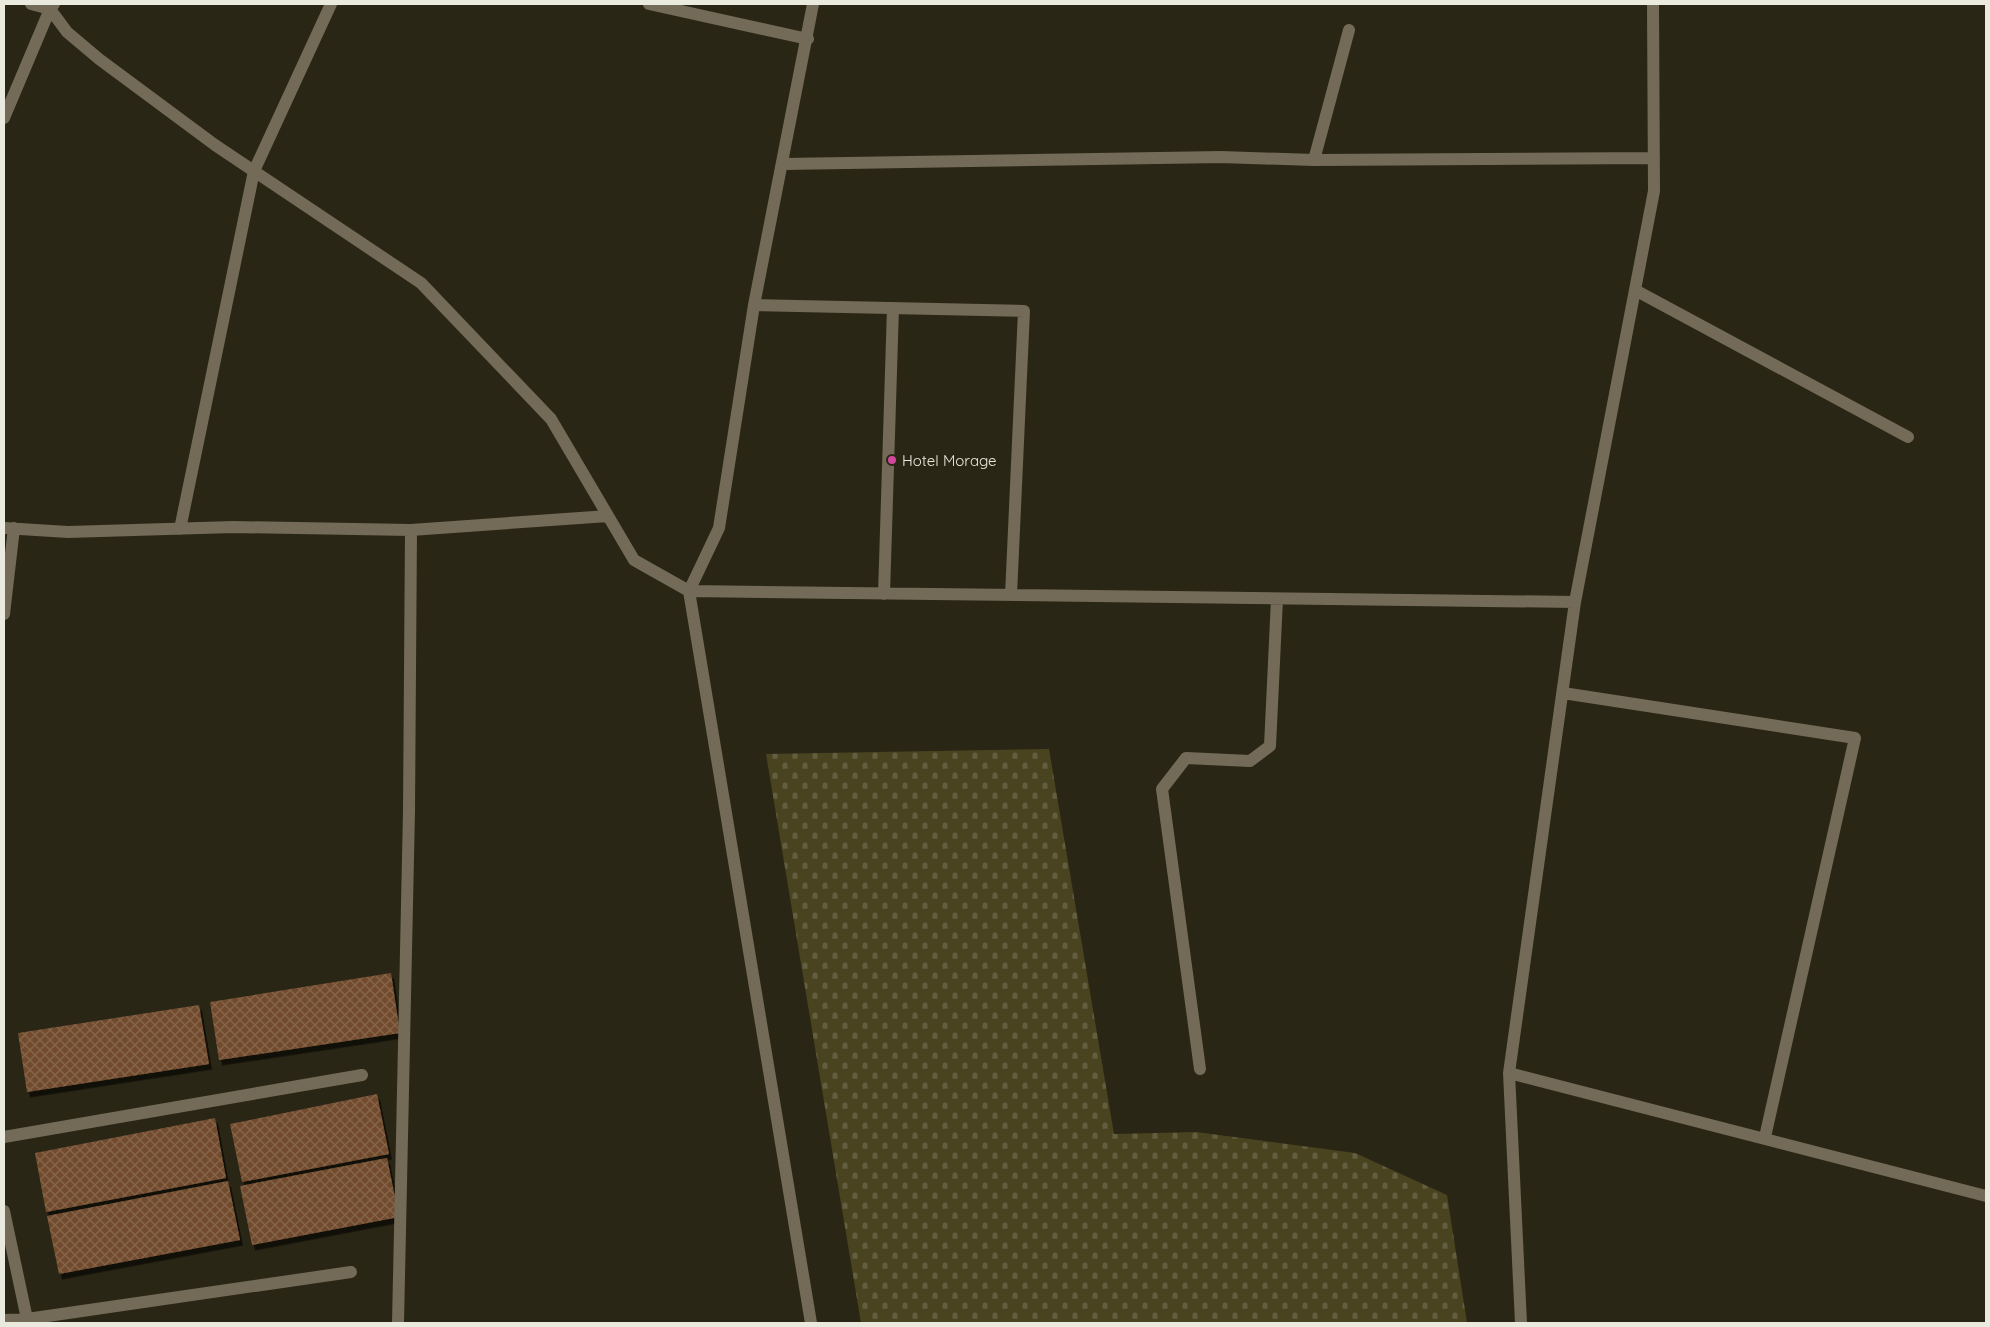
<svg xmlns="http://www.w3.org/2000/svg" width="1990" height="1327" viewBox="0 0 1990 1327" font-family="Quicksand,sans-serif">
<defs>
<pattern id="cemetery-stones" width="16" height="16" patternUnits="userSpaceOnUse" patternTransform="scale(1.25)"><rect width="16" height="16" fill="#494320"/><path d="M2 7V4a2 2 0 0 1 4 0v3zM10 15v-3a2 2 0 0 1 4 0v3z" fill="#635e40"/></pattern>
<pattern id="building-cross-hatch" width="8" height="8" patternUnits="userSpaceOnUse" patternTransform="scale(1.25)"><rect width="8" height="8" fill="#724c2e"/><path d="M0 0l8 8M0 8l8-8" fill="none" stroke="#86664c"/></pattern>
<filter id="shadow"><feDropShadow dx="3" dy="5.5" stdDeviation="0" flood-color="#0009"/></filter>
</defs>
<rect width="100%" height="100%" fill="#292615"/>
<path fill="url(#cemetery-stones)" d="M1049,749L1114,1134L1196,1132L1355,1153L1447,1195L1467,1323H861L766,754Z"/>
<path fill="url(#building-cross-hatch)" filter="url(#shadow)" d="M391,973L400,1033L219,1060L210,1002Z
M199,1005L209,1064L27,1092L18,1033Z
M377,1094L389,1154L242,1182L230,1124Z
M215,1118L226,1178L46,1212L35,1153Z
M387,1158L399,1217L252,1245L240,1186Z
M228,1181L240,1240L59,1274L47,1216Z"/>
<g fill="none" stroke-linecap="round" stroke-linejoin="round">
<path stroke="#736a57" stroke-width="12" d="M54,4L50,9L67,32L99,59L215,145L421,283L551,419L634,560L689,591L1575,602
M649,4L808,39
M4,118L50,9L31,4
M1314,160L1349,30
M784,164L1221,157L1314,160L1654,158
M1635,290L1908,437
M754,305L1024,311L1011,595
M4,528L68,532L233,527L411,530L608,516
M180,529L254,171L331,4
M884,594L893,308
M4,614L14,528
M1563,693L1855,738L1765,1137
M1200,1069L1162,789L1186,758L1250,761L1270,746L1277,599
M1509,1073L1986,1196
M4,1137L362,1075
M4,1211L27,1319L4,1320
M27,1319L351,1272
M398,1323L409,811L411,530
M811,1323L689,591L719,528L754,305L813,4
M1521,1323L1509,1073L1575,602L1654,191L1653,4"/>
</g>
<circle fill="#d1479c" stroke="#292615" stroke-width="2" cx="892" cy="460" r="5"/>
<g text-anchor="middle" dominant-baseline="central" stroke-width="4" stroke-linejoin="round" paint-order="stroke">
<g font-size="15" fill="#ebeadf" stroke="#292615" text-anchor="start">
<text x="902" y="460">Hotel Morage</text>
</g>
</g>
<rect width="1990" height="1327" fill="none" stroke="#ebeadf" stroke-width="10"/>
</svg>
